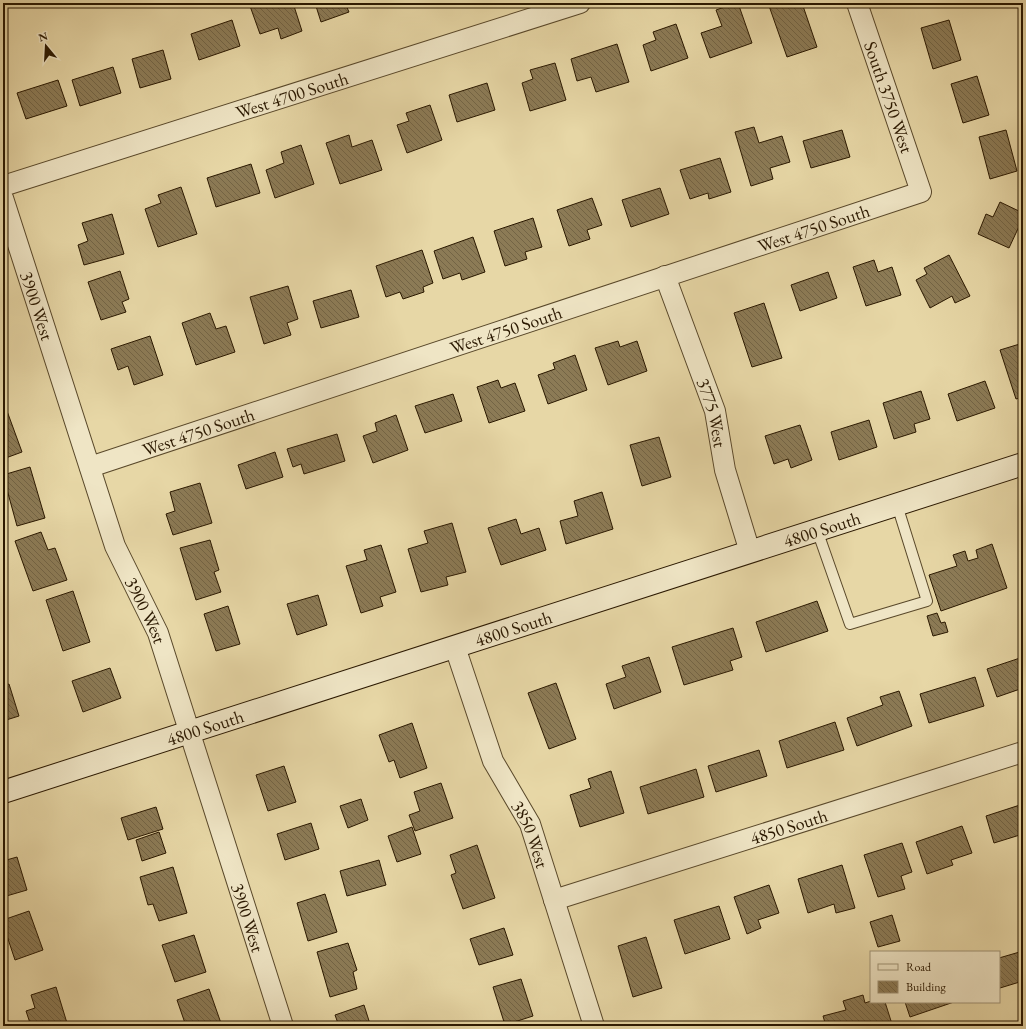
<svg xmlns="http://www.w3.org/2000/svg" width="1026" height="1029" viewBox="0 0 1026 1029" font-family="'EB Garamond',serif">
<defs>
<pattern id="building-back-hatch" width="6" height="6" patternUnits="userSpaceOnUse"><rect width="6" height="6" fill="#8c7b56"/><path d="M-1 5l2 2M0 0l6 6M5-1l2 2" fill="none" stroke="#736445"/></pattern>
</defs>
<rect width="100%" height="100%" fill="#e7d7a6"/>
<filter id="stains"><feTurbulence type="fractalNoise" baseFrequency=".005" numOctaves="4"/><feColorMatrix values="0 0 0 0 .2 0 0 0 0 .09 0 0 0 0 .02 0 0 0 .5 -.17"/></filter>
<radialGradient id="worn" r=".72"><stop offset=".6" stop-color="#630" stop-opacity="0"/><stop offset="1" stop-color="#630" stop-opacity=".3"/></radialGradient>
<path fill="url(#building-back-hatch)" stroke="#2a1800" d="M258,3H293L302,31L281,39L278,28L260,34L250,6Z
M315,3H345L349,12L321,22Z
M736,3H738L752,43L710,58L701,33L722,26L716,10Z
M768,3H802L817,47L787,57Z
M232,20L240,46L199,60L191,34Z
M949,20L961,60L933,69L921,28Z
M676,24L688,58L651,71L643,45L656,40L653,32Z
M617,44L629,82L596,92L591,77L577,81L571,59Z
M163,50L171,79L140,88L132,59Z
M555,63L566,100L530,111L522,83L533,79L530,70Z
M113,67L121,93L80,106L72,80Z
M977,76L989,115L963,123L951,84Z
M58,80L67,106L26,119L17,93Z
M487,83L495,110L457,122L449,95Z
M430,105L442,140L407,153L397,125L409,121L406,113Z
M754,127L759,143L782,136L790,162L770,168L773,179L751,186L735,132Z
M842,130L850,157L811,168L803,141Z
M1006,130L1017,171L990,179L979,137Z
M349,135L352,147L372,140L382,170L340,184L326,143Z
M301,145L314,184L275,198L266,170L284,163L281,152Z
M720,158L731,192L709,199L708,193L690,199L680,170Z
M251,164L260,193L216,207L207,178Z
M181,187L197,234L158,247L145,209L161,203L158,195Z
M660,188L669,214L631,227L622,200Z
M592,198L602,225L587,230L590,239L569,246L557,210Z
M1000,202L1023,213V218L1009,248L978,234L986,214L993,217Z
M112,214L124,254L84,265L78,245L88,241L82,223Z
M533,218L542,247L525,252L527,259L505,266L494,231Z
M473,237L485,272L462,280L460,273L443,279L434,251Z
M422,250L433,283L423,287L424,292L403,299L400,292L386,297L376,266Z
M949,255L970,296L955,303L952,296L930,308L916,280L927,274L924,268Z
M874,260L878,272L892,267L901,295L866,306L853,267Z
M120,271L129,299L122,302L126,312L101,320L88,282Z
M828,272L837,298L800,311L791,285Z
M288,286L298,319L287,323L291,335L264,344L250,297Z
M351,290L359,317L321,328L313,301Z
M764,303L782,358L752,367L734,313Z
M210,313L216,329L226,326L235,352L196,365L182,323Z
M150,336L163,375L134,385L128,366L118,370L111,349Z
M618,341L620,347L637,341L647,371L608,385L595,348Z
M1023,343V397L1016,399L1000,350Z
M575,355L587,390L548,404L538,375L555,369L553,363Z
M498,380L501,388L515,383L525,411L489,423L477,387Z
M985,381L995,408L957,421L948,394Z
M921,391L930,419L914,424L916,432L894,439L883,403Z
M453,394L462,421L425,433L415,406Z
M7,411L22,452L3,459V413Z
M396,415L408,450L373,463L363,436L377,431L375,423Z
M869,420L877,447L839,460L831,432Z
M800,425L812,460L791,468L788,459L774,464L765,436Z
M337,434L345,461L304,474L301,464L293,467L287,449Z
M659,437L671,477L642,486L630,445Z
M275,452L283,477L246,489L238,465Z
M30,467L45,518L17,526L3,475Z
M200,483L212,523L173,535L166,514L175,511L170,492Z
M602,492L613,529L566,544L560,521L578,516L574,501Z
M516,519L521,534L539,528L546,550L501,565L488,528Z
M452,523L466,572L446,577L448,585L421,592L408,549L428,543L424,531Z
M41,532L48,550L55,548L67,580L33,591L15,541Z
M210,540L219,570L214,572L221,592L196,600L180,548Z
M992,544L1007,588L941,611L929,575L957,566L953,555L965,551L968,561L978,558L976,550Z
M381,545L396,592L380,597L383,606L361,613L346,566L367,560L364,550Z
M73,591L90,642L63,651L46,600Z
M318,595L327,625L297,635L287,604Z
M817,601L828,631L766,652L756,622Z
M228,606L240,644L216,651L204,614Z
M937,613L941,623L945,622L948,632L933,636L927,616Z
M733,628L742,657L730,661L733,670L684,685L672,647Z
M649,657L661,692L614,709L606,684L626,677L622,666Z
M1023,657V688L997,697L987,669Z
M110,668L121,698L83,712L72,681Z
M975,677L984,706L929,723L920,694Z
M556,683L576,739L549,749L528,693Z
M9,684L19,716L3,721V686Z
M899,691L912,726L857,746L847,718L883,705L880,697Z
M835,722L844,750L787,768L779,741Z
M412,723L427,768L400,778L394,760L389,762L379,735Z
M759,750L767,776L716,792L708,766Z
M284,766L296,802L268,811L256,775Z
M696,769L704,797L648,814L640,787Z
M611,771L624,813L580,827L570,795L591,788L588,779Z
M441,783L453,818L415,831L409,815L420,811L414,792Z
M361,799L368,820L348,828L340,806Z
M1023,804V834L994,843L986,816Z
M156,807L163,829L128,840L121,818Z
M311,823L319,849L285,860L277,834Z
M962,826L972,853L951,860L953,865L927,874L916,842Z
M412,827L421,854L397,862L388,836Z
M159,832L166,853L142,861L136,840Z
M902,843L912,872L901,876L905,889L878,897L864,855Z
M477,845L495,898L463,909L451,875L456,873L450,855Z
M17,857L27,890L3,897V861Z
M379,860L386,885L347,896L340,871Z
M842,865L855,908L836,913L834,904L808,913L798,879Z
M173,867L187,913L159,921L153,904L148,905L140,877Z
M769,885L779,913L758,920L761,928L747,934L734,897Z
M325,894L337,932L308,941L297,903Z
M719,906L730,939L685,954L674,920Z
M29,911L43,950L15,960L3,924V920Z
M892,915L900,941L878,947L870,922Z
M504,928L513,955L479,965L470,939Z
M194,935L206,972L175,982L162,945Z
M646,937L662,988L633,997L618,946Z
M348,943L357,970L353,972L357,989L330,997L317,952Z
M1023,951V981L1000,988L999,984V958Z
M521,979L533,1016L505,1025L493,987Z
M56,987L67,1023L58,1026H31L26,1011L35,1008L31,995Z
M209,989L222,1026H186L177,1000Z
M863,995L865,1003L871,1001V1002H885L892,1024L883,1026H826L823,1016L846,1010L843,1001Z
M905,1002H954L910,1017Z
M364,1005L370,1024L377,1022L379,1026H339L335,1015Z"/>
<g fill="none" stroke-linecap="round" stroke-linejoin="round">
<defs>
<path id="lane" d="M817,530L850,624L927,601L897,505"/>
<g id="street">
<path id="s1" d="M3,186L580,3"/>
<path id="s2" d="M3,198L115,546L158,633L283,1026"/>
<path id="s3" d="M665,276L715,411L725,470L750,552"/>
<path id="s4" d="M90,467L921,192L857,3"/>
<path id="s5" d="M455,647L493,761L530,824L594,1026"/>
<path id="s6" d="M554,900L1023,752"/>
</g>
<g id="secondary">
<path id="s7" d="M3,792L1023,464"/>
</g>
</defs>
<use href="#lane" stroke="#59482a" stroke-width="12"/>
<use href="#street" stroke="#59482a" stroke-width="22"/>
<use href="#secondary" stroke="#2a1800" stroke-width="24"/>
<use href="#lane" stroke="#efe5c5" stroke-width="10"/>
<use href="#street" stroke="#efe5c5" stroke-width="20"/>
<use href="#secondary" stroke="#efe5c5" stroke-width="22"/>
</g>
<g text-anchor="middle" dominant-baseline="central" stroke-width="3" stroke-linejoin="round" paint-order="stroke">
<g font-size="18" fill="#2a1800" stroke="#efe5c5">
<text stroke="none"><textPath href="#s1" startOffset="303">West 4700 South</textPath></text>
<text transform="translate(889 97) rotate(71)">South 3750 West</text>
<text stroke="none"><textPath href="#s4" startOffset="762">West 4750 South</textPath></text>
<text stroke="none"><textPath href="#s2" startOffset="113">3900 West</textPath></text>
<text stroke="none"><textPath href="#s4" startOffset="438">West 4750 South</textPath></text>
<text stroke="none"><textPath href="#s3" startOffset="145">3775 West</textPath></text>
<text stroke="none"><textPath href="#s4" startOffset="114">West 4750 South</textPath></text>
<text stroke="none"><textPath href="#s7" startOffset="860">4800 South</textPath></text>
<text stroke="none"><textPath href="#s2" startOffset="437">3900 West</textPath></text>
<text stroke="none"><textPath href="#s7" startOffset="536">4800 South</textPath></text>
<text stroke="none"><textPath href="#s7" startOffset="212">4800 South</textPath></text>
<text stroke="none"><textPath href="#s6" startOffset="246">4850 South</textPath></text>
<text stroke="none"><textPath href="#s5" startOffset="203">3850 West</textPath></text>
<text stroke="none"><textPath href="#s2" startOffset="761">3900 West</textPath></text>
</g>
</g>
<rect width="1026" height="1029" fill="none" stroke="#e7d7a6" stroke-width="16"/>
<rect x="4" y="4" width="1018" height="1021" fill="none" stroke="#2a1800" stroke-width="2"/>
<rect x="8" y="8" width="1010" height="1013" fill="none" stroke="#2a1800"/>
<rect x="870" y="951" width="130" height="52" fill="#efe5c5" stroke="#a09376"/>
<rect x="878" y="964" width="20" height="6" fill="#efe5c5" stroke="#a09376"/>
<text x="906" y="971" font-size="12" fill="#2a1800">Road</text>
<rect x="878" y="981" width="20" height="12" fill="url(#building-back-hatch)" stroke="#a09376"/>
<text x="906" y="991" font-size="12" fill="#2a1800">Building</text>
<g transform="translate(46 46) rotate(342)" stroke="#efe5c5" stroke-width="3" paint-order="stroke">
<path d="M0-3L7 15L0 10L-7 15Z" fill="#2a1800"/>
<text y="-6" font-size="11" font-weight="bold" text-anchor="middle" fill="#2a1800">N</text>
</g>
<rect width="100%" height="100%" filter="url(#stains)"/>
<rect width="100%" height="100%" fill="url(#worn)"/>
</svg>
